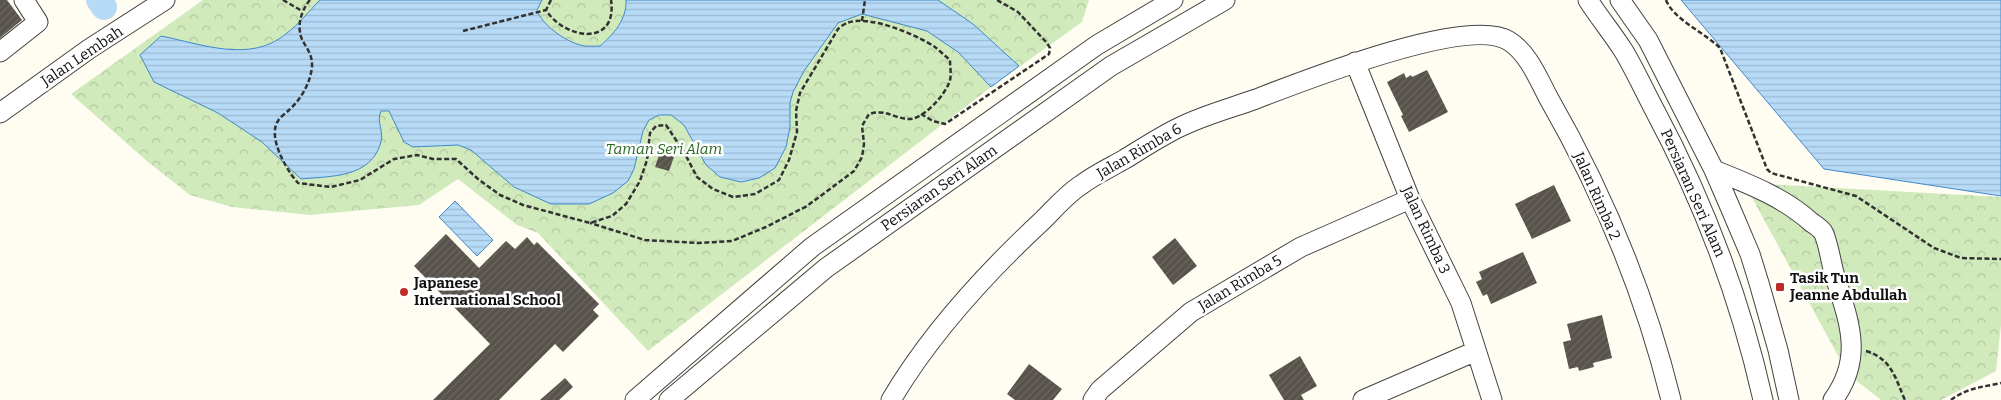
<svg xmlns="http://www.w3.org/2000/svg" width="2001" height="400" viewBox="0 0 2001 400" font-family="Bitter,serif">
<defs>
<pattern id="park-crowns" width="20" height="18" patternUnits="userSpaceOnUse" patternTransform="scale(1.25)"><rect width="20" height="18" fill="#d0eabc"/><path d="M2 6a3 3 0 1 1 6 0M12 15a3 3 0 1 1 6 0" fill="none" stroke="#b2c8a1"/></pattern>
<pattern id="water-rules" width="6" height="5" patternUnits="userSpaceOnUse" patternTransform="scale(1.25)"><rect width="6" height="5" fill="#b7daf6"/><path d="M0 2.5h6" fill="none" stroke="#9cbad2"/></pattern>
<pattern id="building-hatch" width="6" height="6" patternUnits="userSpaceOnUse" patternTransform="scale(1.25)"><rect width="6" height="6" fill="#58524c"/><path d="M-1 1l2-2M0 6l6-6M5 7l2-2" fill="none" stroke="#6b6661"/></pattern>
</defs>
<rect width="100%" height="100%" fill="#fffdf2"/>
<path fill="url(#park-crowns)" d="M203,0H1089L1082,22L991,87L648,351L538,233L517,225L458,179L419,205L310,215L232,207L190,195L148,162L71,94Z
M1744,183L2001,197V325L1996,371L1941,400H1881L1848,374Z"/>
<path fill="url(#water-rules)" stroke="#3f89cc" d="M320,0H542L537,10C542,25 565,41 580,45C586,47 594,46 600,46C614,34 627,19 626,0H938L973,24L1019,66L991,87L958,52L927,31L862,14L838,23L804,71L793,92L790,103V127L786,147L775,168L759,178L741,182L720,177L706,165L684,125L671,115H659L649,120L643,131L634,169L628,181L613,193L589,204H551L514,187L471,150L458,145L413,147L404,142L389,111H381C376,121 384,131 381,142C371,178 332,176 301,179L262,142L218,113L154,82L140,55L161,36C202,44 251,64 287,33C299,24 309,11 320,0Z
M1681,0H2001V196L1824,169Z
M455,201L493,240L477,256L439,217Z"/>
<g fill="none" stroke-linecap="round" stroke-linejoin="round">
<path stroke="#b7daf6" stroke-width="26" d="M99,0L104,7"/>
</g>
<path fill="url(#building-hatch)" d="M0,0H7L22,20L0,38Z
M1427,70L1448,112L1409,132L1401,116L1403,115L1387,82L1404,73L1406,78L1411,75L1412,77Z
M660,152L674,157L669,171L655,167Z
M1554,185L1571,221L1532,239L1515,204Z
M446,234L479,268L506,241L515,249L527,237L534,245L537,242L599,304L593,310L599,316L563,352L555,344L499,400H433L490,344L414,266Z
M1175,238L1197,266L1173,285L1152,257Z
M1523,252L1537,283L1491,304L1487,294L1483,296L1476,282L1482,279L1479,272Z
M1602,315L1612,358L1593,363L1594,367L1579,371L1578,367L1569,369L1563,342L1571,340L1567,324Z
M1300,356L1317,386L1301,395L1304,400H1284L1269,375Z
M1029,364L1062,389L1053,400H1015L1007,394Z
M565,378L573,387L559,400H540Z"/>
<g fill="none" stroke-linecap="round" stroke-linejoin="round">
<defs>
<path id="minor" d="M1588,0C1599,17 1612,33 1623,50C1634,68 1643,88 1653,107C1703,200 1740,297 1763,400
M1620,0L1648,40L1714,170L1730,207L1750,254L1759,283L1778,350L1789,400
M0,52L38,22L24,0
M1355,62L1410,199L1461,303L1492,400
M0,113L89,49L165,0
M1714,170C1749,184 1783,197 1811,222C1815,225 1820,228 1823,232C1828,241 1831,262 1834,273C1848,320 1865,356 1833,400
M635,400L812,247L1097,45L1173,0
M669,400L826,268L1111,66L1225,0
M891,400C930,334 987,272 1043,220C1055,208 1067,194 1081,185C1094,175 1111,167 1125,159C1143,148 1161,136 1180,127C1204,115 1231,108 1256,99C1303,81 1468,15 1509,41C1528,53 1538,78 1548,97C1602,191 1645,294 1671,400
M1093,400L1100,390L1191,312L1301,247L1410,199
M1363,400L1476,351"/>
</defs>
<use href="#minor" stroke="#434343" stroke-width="21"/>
<path stroke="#323232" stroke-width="2.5" stroke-dasharray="5 2.5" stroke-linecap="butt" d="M283,0L302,11
M310,0C303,8 298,21 300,32C301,44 313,50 312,67C310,84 301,99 289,110C286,113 280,117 278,121C267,137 287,171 298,183L331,187L360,180L394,159L417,155L433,159H456L478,179L500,195L523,205L590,223L612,216L626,204L640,181L647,160L650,133L656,126L666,125L684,152L697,177L713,189L733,197L755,194L779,180L789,160L797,132L796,111L800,93L838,29C840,27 844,24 847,23C869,14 917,35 935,47C940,51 945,56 950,60C950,67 952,77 949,83C944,96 922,121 907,119C891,117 886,109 869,114L862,126L864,144L862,157L854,171L807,206L766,227L732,241L698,243L645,240L590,223
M551,0L546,10C565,40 618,47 611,0
M1666,0C1674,20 1704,32 1720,48L1767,169L1771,173L1856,196L1934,248L1961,258L2001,259
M862,21L865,0
M463,31L546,10
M921,114L933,121L945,124L1049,54L1050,48L1047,43L1018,12L997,0
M1866,351C1892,359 1895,378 1905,400
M1951,400C1966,388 1983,387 2001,383"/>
<use href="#minor" stroke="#fff" stroke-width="19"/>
</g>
<g fill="#bf2c28" stroke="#fff" stroke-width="2">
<rect x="1775" y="282" width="10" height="10" rx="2.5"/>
<circle cx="404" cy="292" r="5"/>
</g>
<g text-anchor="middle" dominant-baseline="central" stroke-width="5" stroke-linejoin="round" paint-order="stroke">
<g font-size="15" fill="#101010" stroke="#fff">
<text transform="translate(82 56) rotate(-34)">Jalan Lembah</text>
<text transform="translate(1139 151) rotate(-30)">Jalan Rimba 6</text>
<text transform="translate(939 188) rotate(-35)">Persiaran Seri Alam</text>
<text transform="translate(1693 193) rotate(66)">Persiaran Seri Alam</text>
<text transform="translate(1597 196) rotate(66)">Jalan Rimba 2</text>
<text transform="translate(1426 230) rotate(65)">Jalan Rimba 3</text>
<text transform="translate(1240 283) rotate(-31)">Jalan Rimba 5</text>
</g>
<g font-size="15" font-style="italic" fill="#296820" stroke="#fff">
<text x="664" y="149">Taman Seri Alam</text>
</g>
<g font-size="15" font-weight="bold" fill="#101010" stroke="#fff" text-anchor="start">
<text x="1790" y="278">Tasik Tun<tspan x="1790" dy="17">Jeanne Abdullah</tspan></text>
<text x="414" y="283">Japanese<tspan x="414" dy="17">International School</tspan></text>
</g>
</g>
</svg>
